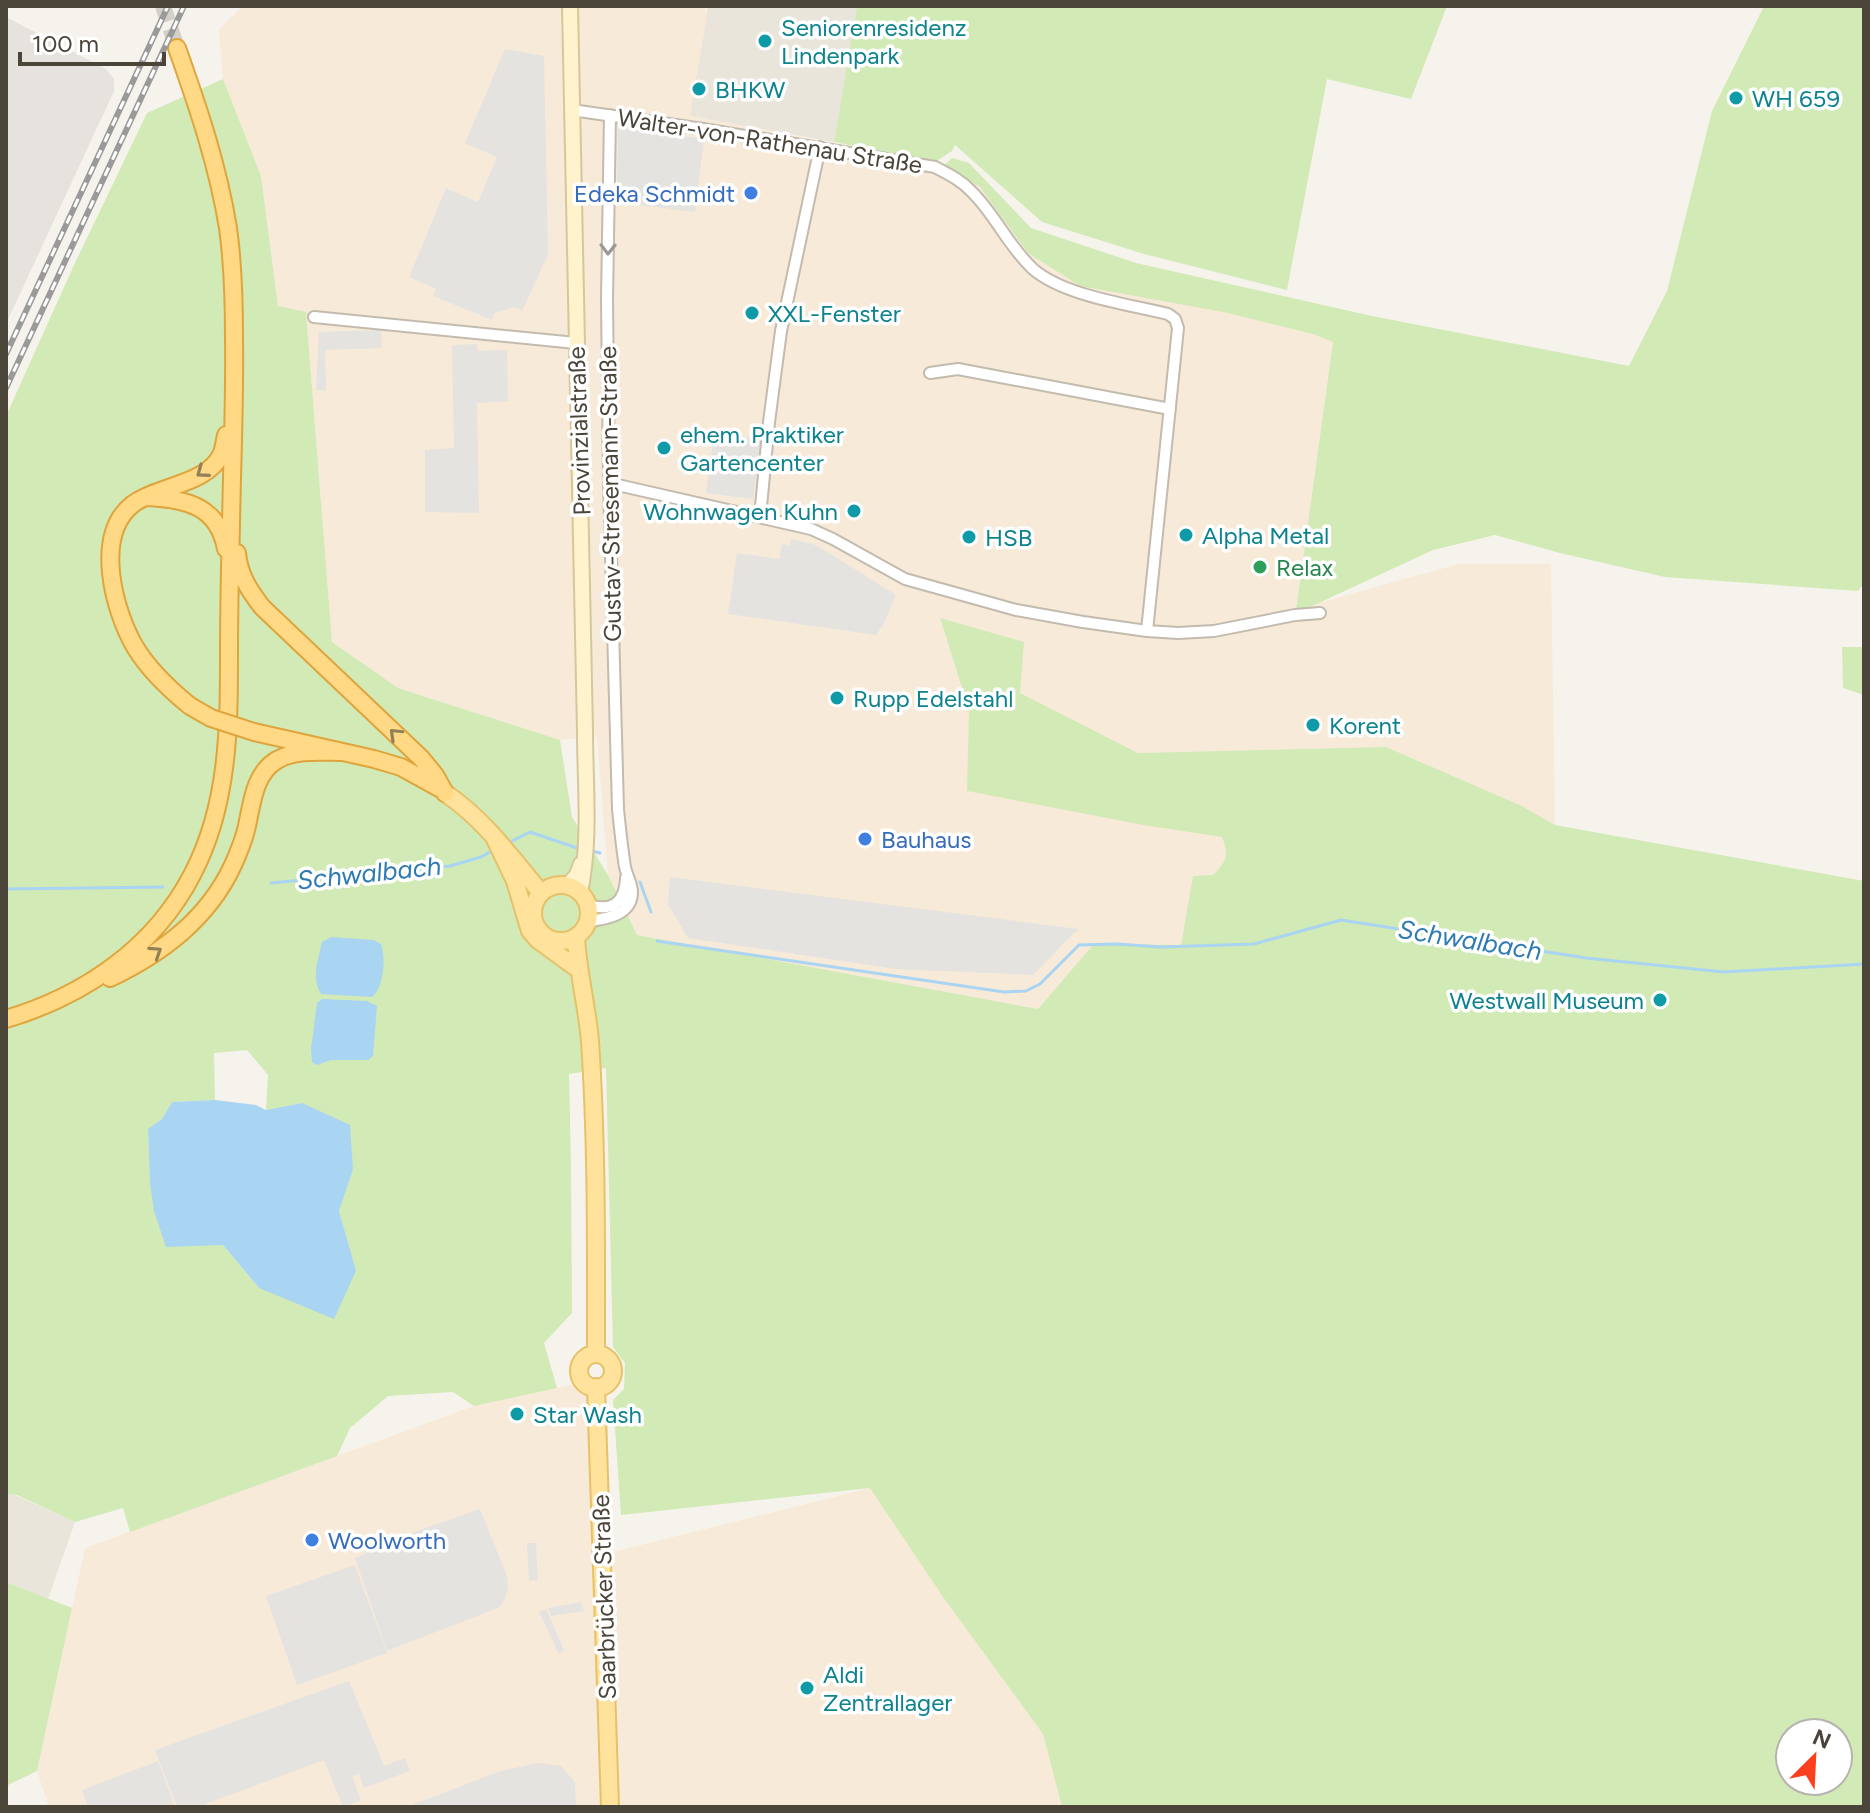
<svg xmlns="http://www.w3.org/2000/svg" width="1870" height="1813" viewBox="0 0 1870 1813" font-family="Figtree,sans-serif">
<rect width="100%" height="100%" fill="#f6f3ec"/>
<path fill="#eae5da" d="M708,6H857L834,142L689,116Z
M6,1494L15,1495L75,1522L48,1599L6,1582Z"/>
<path fill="#f7ead8" d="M243,6H704L707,15L690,116L935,162L980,187L1028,253L1080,286L1223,312L1313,334L1333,342L1296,609L1459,564H1551L1555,825L1522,806L1386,747L1138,753L1020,693L940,619L969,710L968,791L1143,825L1222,837L1227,850L1224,863L1213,875L1193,877L1181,945L1095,944L1038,1009L637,935L608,875L597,737L560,740L398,688L332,642L306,312L278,306L261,176L223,79L219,29Z
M575,1384L590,1398L593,1557L870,1488L943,1597L1043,1734L1062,1807H49L37,1771L85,1548L474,1406Z"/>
<path fill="#e6e2dd" d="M6,17L106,69L114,79V91L6,324Z"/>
<path fill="#d2eab5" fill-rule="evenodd" d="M857,6H1447L1411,99L1327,79L1287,290L1144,254L1042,222L955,145L952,151L935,162L834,142Z
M1764,6H1864V583L1858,591L1665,577L1560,553L1495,535L1433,550L1310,607L1296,610L1333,342L1313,334L1223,312L1080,286L1028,253L980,187L943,166L952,158L969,163L1031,228L1136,263L1372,316L1629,366L1667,291L1712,111Z
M223,79L261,176L278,306L306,312L332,642L398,688L560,740L572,817L608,875L637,935L1038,1009L1094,944L1181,945L1193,876L1213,875C1227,861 1229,855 1222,837L1143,825L967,791L969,710L940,618L1024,642L1020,693L1138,753L1386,747L1522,806L1555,825L1864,881V1807H1062L1043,1734L943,1597L870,1488L621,1515L613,1400L624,1389L625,1363L613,1347L606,1068L569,1074L571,1166L572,1313L544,1343L557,1388L474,1406L453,1392L388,1396L350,1428L337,1456L130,1532L123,1508L75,1522L17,1495L6,1494V416L74,265L147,113ZM247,1050L268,1075L266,1110L302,1103L353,1170L339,1211L355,1271L259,1288L223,1245L150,1183L148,1129L162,1119L172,1102L215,1100L214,1053ZM1790,1733H1838V1781H1790Z
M1842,647H1864V695L1843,688Z
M6,1582L72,1608L37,1771L6,1786Z"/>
<path fill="#e5e3e0" d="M505,49L544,56L548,255L522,311L514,307L495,313L492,320L433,296L436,289L409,277L446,188L478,202L497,157L465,143Z
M618,127L704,139L695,212L617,202Z
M381,330L382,348L325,350L326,391L316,390L319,332Z
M477,344L478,351L507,350L508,401L477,403L479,513L425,512V450L454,448L452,345Z
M714,433L761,439L753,499L706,493Z
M791,539L816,545L896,595L883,625L876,635L728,614L737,553L779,559L782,544L790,546Z
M670,877L1078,929L1033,975L896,969L688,938L668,904Z
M480,1509L507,1576L508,1589L505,1598L500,1607L387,1651L355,1558L417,1531Z
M527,1543H536L538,1580L529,1581Z
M355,1565L387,1653L297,1685L266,1596Z
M581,1602L584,1611L551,1616L548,1608Z
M546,1609L564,1650L559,1654L539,1612Z
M349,1681L384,1766L405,1758L410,1771L364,1788L359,1774L352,1776L361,1800L345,1807H343L324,1760L205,1804L206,1807H177L155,1750Z
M158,1761L175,1807H88L82,1790Z
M538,1763L561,1766L575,1782L576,1807H414V1804L501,1771Z"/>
<path fill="#a9d4f2" d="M331,937L373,940L381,944C386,958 384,987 372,997L321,994C311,978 318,960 322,942Z
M322,999L367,1001L377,1006L373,1056L368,1060H331L317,1065L312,1062L311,1049L317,1003Z
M215,1100L256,1105L266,1110L302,1103L350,1125L353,1170L339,1211L356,1271L334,1319L259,1288L223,1245L166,1247L154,1211L150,1183L148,1129L162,1119L172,1102Z"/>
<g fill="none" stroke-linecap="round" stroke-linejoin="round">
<path stroke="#a9d4f2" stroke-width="3" d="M506,844L530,832L580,849
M592,851L600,853
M640,882L651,912
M271,883L450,866L481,857L495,849
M6,889L163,887
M657,941L1004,992L1026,991L1040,984L1079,945L1117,944L1161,947L1254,944L1341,920L1586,958L1724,972L1864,964"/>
<path stroke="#d4d0c8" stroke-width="16" stroke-dasharray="16 8" stroke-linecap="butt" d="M163,6L177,48"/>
<defs>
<path id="minor" d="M572,110L703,129L935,167C948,174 961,180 971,191C995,214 1008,246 1033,269C1064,296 1128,304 1168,314L1175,319L1178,328L1147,631
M314,317L576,343
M930,373L958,369L1170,409
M609,483L811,529L833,539L905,579L1016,610L1083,622L1147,631L1178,633L1214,631L1295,615L1320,613
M760,517L769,422L781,331L820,147
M588,905C612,912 625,903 626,878
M589,921C606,919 632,915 632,892C632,884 627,876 625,867C622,848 620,829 618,809L609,483L607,300L610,115"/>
<path id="secondary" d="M570,6L585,731C585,784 591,840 580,892
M567,886L577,875L581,864"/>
<path id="primary" d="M445,793C483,818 512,858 541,893
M495,839L515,881L530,931L538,940L575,967
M533 913a28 28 0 1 1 56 0a28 28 0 1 1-56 0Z
M576,938C578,973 587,1006 590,1041C597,1145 596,1250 596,1354
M579 1371a17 17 0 1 1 34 0a17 17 0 1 1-34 0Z
M596,1387L610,1807"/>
<path id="trunk" d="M147,497C185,499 218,505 226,549
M237,553C239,575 249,590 262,607L421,758L435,775L445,793
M190,706C169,689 149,670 135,647C114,611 93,535 133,504C159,485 208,485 222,453C224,447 225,440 226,435
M254,732L374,759L401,767L439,788
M110,978C162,953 208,919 233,865C238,854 243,842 246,830C252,806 253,774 277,760C296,749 321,752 343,752
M6,1019C84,996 154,948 192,875C229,805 229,728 229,651C229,609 230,566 231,524C232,462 235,399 234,337C234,300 233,264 228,228C218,166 198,107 177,48"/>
</defs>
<use href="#minor" stroke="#c2bbae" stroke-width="14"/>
<use href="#secondary" stroke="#d6c79b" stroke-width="18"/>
<use href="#primary" stroke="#e6c16a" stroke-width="20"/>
<use href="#trunk" stroke="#e0a43c" stroke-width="20"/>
<use href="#minor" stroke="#fff" stroke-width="10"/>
<use href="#secondary" stroke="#fff3cd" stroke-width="14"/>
<use href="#primary" stroke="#ffe39c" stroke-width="16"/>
<use href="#trunk" stroke="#ffd985" stroke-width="16"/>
<defs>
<path id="rail" d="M6,354L168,6
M6,388L184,6"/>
</defs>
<use href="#rail" stroke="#9a9a9a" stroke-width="6"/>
<use href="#rail" stroke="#fff" stroke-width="3" stroke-dasharray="9" stroke-linecap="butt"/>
<defs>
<path id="trunk-bridge" d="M190,706L211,718L254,732"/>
</defs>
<use href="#trunk-bridge" stroke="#e0a43c" stroke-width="20" stroke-linecap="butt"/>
<use href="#trunk-bridge" stroke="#ffd985" stroke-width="16"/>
</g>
<defs><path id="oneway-chevron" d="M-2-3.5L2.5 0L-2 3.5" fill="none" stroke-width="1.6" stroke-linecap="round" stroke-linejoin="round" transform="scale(2)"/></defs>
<use stroke="#9c9892" href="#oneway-chevron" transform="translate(608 249) rotate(91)"/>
<g stroke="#938057">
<use href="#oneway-chevron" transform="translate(202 472) rotate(144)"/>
<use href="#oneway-chevron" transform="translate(395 734) rotate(-136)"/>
<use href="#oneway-chevron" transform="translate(156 952) rotate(-33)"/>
</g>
<g fill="#0f9aa8" stroke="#fff" stroke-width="3">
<circle cx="765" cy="41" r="8"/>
<circle cx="699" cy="89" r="8"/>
<circle cx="1736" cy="98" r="8"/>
<circle cx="752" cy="313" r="8"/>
<circle cx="664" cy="448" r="8"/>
<circle cx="854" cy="511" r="8"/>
<circle cx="1186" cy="535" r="8"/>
<circle cx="969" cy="537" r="8"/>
<circle cx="837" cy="698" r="8"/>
<circle cx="1313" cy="725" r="8"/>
<circle cx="1660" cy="1000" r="8"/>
<circle cx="517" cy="1414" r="8"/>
<circle cx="807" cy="1688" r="8"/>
</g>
<g fill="#3f7fe0" stroke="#fff" stroke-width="3">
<circle cx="751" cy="193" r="8"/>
<circle cx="865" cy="839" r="8"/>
<circle cx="312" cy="1540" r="8"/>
</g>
<circle fill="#2e9e5b" stroke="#fff" stroke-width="3" cx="1260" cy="567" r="8"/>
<g text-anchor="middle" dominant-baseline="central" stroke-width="7" stroke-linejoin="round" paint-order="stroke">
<g font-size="24" fill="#0d838f" stroke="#fff" text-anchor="start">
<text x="781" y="27">Seniorenresidenz<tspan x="781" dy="28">Lindenpark</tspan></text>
<text x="715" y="89">BHKW</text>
<text x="1752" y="98">WH 659</text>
<text x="768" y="313">XXL-Fenster</text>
<text x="680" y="434">ehem. Praktiker<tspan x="680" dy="28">Gartencenter</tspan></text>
<text x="838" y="511" text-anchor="end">Wohnwagen Kuhn</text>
<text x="1202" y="535">Alpha Metal</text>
<text x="985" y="537">HSB</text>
<text x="853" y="698">Rupp Edelstahl</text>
<text x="1329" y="725">Korent</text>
<text x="1644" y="1000" text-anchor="end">Westwall Museum</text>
<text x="533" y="1414">Star Wash</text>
<text x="823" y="1674">Aldi<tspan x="823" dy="28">Zentrallager</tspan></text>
</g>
<g font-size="24" fill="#4b4439" stroke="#fff">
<text transform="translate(770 141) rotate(9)">Walter-von-Rathenau Straße</text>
<text transform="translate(579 431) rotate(-92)">Provinzialstraße</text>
<text transform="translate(610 494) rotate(-91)">Gustav-Stresemann-Straße</text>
<text transform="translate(604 1597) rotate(-92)">Saarbrücker Straße</text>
</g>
<g font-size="24" fill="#366cbe" stroke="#fff" text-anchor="start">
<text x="735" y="193" text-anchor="end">Edeka Schmidt</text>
<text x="881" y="839">Bauhaus</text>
<text x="328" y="1540">Woolworth</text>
</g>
<g font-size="24" fill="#27864d" stroke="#fff" text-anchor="start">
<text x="1276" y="567">Relax</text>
</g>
<g font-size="26" font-style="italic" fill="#2e7ab2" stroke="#fff">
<text transform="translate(369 873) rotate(-6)">Schwalbach</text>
<text transform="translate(1470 940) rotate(9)">Schwalbach</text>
</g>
</g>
<rect width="1870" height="1813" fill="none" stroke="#4b4439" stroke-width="16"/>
<g transform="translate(1814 1757) rotate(24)"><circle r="38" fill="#ffffff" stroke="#b7b4b0" stroke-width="2"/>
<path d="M0-6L14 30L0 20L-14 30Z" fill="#fc3f1d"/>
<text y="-12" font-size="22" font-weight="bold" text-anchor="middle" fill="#4b4439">N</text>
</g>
<path d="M20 52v12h144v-12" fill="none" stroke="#4b4439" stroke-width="4"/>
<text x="32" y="52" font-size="24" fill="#4b4439" stroke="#ffffff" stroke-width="6" paint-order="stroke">100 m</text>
</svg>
